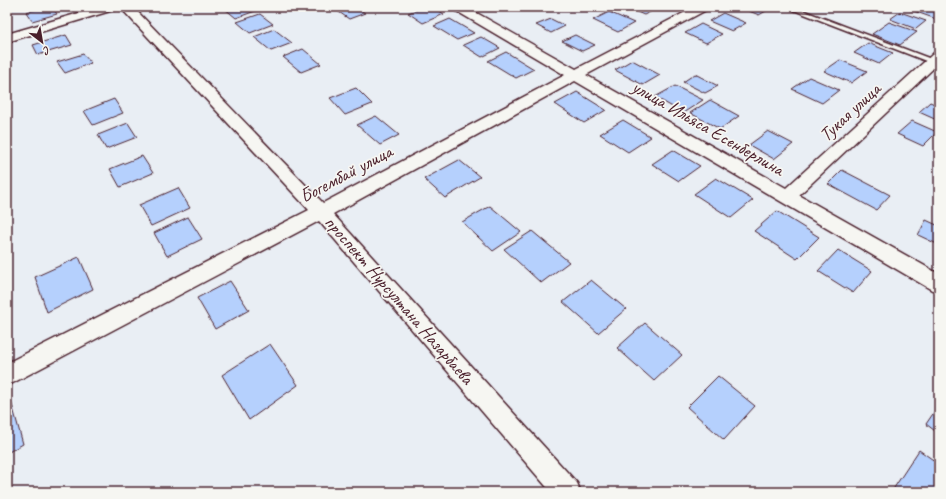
<svg xmlns="http://www.w3.org/2000/svg" width="946" height="499" viewBox="0 0 946 499" font-family="Caveat,sans-serif">
<rect width="100%" height="100%" fill="#e9eef4"/>
<filter id="ink" filterUnits="userSpaceOnUse"><feTurbulence type="fractalNoise" baseFrequency=".025" numOctaves="2"/><feDisplacementMap in="SourceGraphic" scale="8" xChannelSelector="R" yChannelSelector="G"/><feConvolveMatrix kernelMatrix="1 2 1 2 8 2 1 2 1" color-interpolation-filters="sRGB"/></filter>
<g filter="url(#ink)">
<path fill="#b5d0fd" stroke="#4a1f2b" d="M46,7H52L57,14L32,21L26,12Z
M227,7H254L258,10L236,18L224,8Z
M344,7H356L365,13L349,19L336,10Z
M424,7H433L444,14L423,23L408,13Z
M625,7H657L658,8L644,15Z
M739,7H773L759,15Z
M910,7H939V20L908,9Z
M609,12L634,23L618,32L593,20Z
M900,12L926,21L916,29L890,19Z
M723,13L746,23L732,31L709,21Z
M260,14L273,24L250,33L237,22Z
M450,19L474,33L457,40L434,26Z
M551,19L565,26L551,33L536,25Z
M889,22L917,32L900,45L872,34Z
M701,24L722,34L706,43L685,33Z
M274,29L292,43L271,51L254,37Z
M66,35L72,45L38,55L33,45Z
M575,35L595,45L582,51L562,41Z
M481,37L500,48L482,57L463,45Z
M868,43L893,53L879,64L854,53Z
M303,49L321,64L301,72L283,57Z
M506,52L534,69L516,78L488,61Z
M83,54L91,63L65,73L57,62Z
M632,60L660,75L643,85L615,70Z
M840,60L867,71L851,83L824,71Z
M695,74L718,86L705,93L683,82Z
M809,77L839,90L822,103L792,89Z
M675,86L703,100L683,113L655,97Z
M356,88L372,104L345,115L330,98Z
M577,92L606,110L584,123L555,104Z
M114,99L123,113L93,125L84,111Z
M710,100L739,116L720,129L690,113Z
M930,102L939,106V121L919,112Z
M376,116L399,135L380,145L357,125Z
M623,120L651,137L628,152L600,134Z
M912,121L937,132L923,146L897,134Z
M128,123L137,137L106,149L98,135Z
M768,131L793,144L774,159L749,145Z
M673,150L700,166L679,181L652,164Z
M142,156L153,173L120,187L110,169Z
M459,160L480,177L445,198L424,179Z
M842,170L890,195L876,210L828,184Z
M716,178L753,200L731,218L694,194Z
M178,188L190,208L151,226L139,205Z
M490,206L521,232L493,251L462,222Z
M777,211L819,237L797,259L754,231Z
M188,217L202,239L167,256L154,233Z
M926,220L939,226V245L918,235Z
M532,231L569,262L541,283L504,249Z
M838,250L872,271L853,293L818,271Z
M79,257L93,289L47,312L35,277Z
M591,280L626,309L598,333L563,302Z
M230,281L249,310L215,329L197,298Z
M645,323L682,355L654,381L617,348Z
M270,344L298,385L249,420L222,375Z
M718,376L755,406L724,440L687,407Z
M11,401L23,444L7,453V404Z
M939,405V434L926,424Z
M919,450L939,464V492H893L892,491Z"/>
<g fill="none" stroke-linecap="round" stroke-linejoin="round">
<defs>
<path id="lane" d="M786,7H794L939,62V66Z"/>
<path id="street" d="M100,7H119L117,9L7,42V34Z
M120,7H133L323,203L565,75L453,9L451,7H466L576,69L695,7H710L708,9L586,75L786,188L934,53L939,52V63L799,195L939,274V292L932,290L575,81L333,214L577,483L581,492H551L319,221L7,386V363L309,210Z"/>
</defs>
<use href="#lane" stroke="#4a1f2b" stroke-width="3"/>
<use href="#street" stroke="#4a1f2b" stroke-width="3"/>
<use href="#lane" fill="#f6f6f2" fill-rule="evenodd"/>
<use href="#street" fill="#f6f6f2" fill-rule="evenodd"/>
</g>
</g>
<g text-anchor="middle" dominant-baseline="central" stroke-width="3.5" stroke-linejoin="round" paint-order="stroke">
<g font-size="19" fill="#4a1f2b" stroke="#f6f6f2">
<text transform="translate(850 112) rotate(-43)">Тукая улица</text>
<text transform="translate(708 128) rotate(30)">улица Ильяса Есенберлина</text>
<text transform="translate(346 174) rotate(-28)">Богембай улица</text>
<text transform="translate(399 300) rotate(49)">проспект Нурсултана Назарбаева</text>
</g>
</g>
<rect width="946" height="499" fill="none" stroke="#f6f6f2" stroke-width="24"/>
<rect x="12" y="12" width="922" height="475" fill="none" stroke="#4a1f2b" stroke-width="1.5" filter="url(#ink)"/>
<g transform="translate(42 42) rotate(149)" stroke="#f6f6f2" stroke-width="3" paint-order="stroke">
<path d="M0-3L7 15L0 10L-7 15Z" fill="#4a1f2b"/>
<text y="-6" font-size="11" font-weight="bold" text-anchor="middle" fill="#4a1f2b">С</text>
</g>
</svg>
